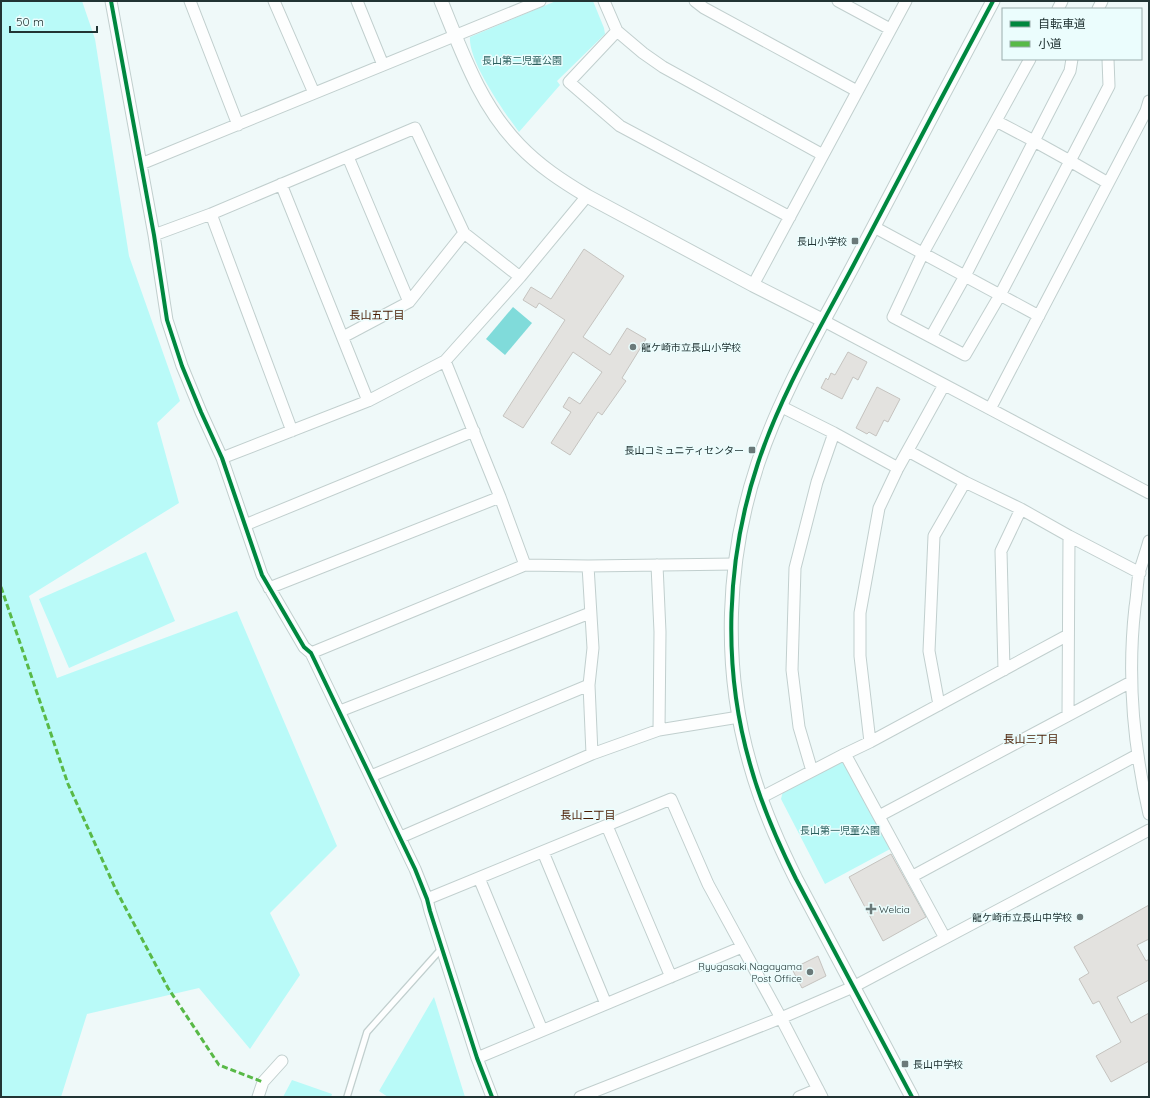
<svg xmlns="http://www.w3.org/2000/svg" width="1150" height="1098" viewBox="0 0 1150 1098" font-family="Quicksand,'Noto Sans JP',sans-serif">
<rect width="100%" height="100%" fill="#eff9f9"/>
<path fill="#b9faf8" d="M1,1H82L95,39L129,256L180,401L157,423L179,503L29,596L57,678L237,611L337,846L270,913L300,975L250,1049L199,988L87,1014L61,1097H1Z
M556,1H593L604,28L605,34L557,81L560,85L519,132C504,112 468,61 470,37Z
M146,552L175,621L69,668L39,599Z
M844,758L892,848L825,884L781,799L783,791Z
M434,997L465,1097H388L379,1091Z
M292,1080L332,1094L331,1097H283Z"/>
<path fill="#80dbda" d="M513,307L532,323L505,355L486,339Z"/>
<path fill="#e3e2df" stroke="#c5c3bf" d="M584,249L624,276L583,337L610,355L627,328L646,339L622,378L626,381L602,415L598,412L570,455L551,443L571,412L563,407L569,397L580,404L602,372L573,352L523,428L503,416L565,320L539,303L536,308L523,300L531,287L551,299Z
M848,352L867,362L858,380L853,377L842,399L821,388L826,378L828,380L831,373L835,375Z
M877,387L900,399L888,422L884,420L876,436L869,432L867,434L856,428Z
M891,854L926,917L883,941L849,877Z
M1149,905V939L1137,945L1146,961L1149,959V980L1117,997L1131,1023L1149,1013V1061L1111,1082L1096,1056L1121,1042L1099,1001L1093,1004L1079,979L1089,973L1074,947Z
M818,956L826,976L802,988L792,969Z"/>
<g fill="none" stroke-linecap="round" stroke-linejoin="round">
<defs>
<path id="service" d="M347,1097L367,1032L442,948"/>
<path id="minor" d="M111,1L154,235L167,320L182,366L201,412L222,458L262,575L304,647L311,653L415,869L427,899L430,911L477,1058L492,1097
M190,1L238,125
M274,1L314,93
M357,1L383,65
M604,1L617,31L643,53L663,67L823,155
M695,1L704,8L857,91
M838,1L890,29
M1058,9L1062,1
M1098,9L1102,1
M617,31L569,82L620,126L790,217
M1030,59L923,253L893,317L965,355L1000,295L1070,161L1108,183
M996,121L1034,141L1070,71L1072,59
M348,157L409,302
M141,164L540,1
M281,184L368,401
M211,214L292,431
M874,227L1039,316
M154,235L211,214L415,128L464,233L520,277
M753,285L906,1
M824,321L1149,493
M343,337L409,302L464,233
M931,337L965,276L1034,141L1070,161L1109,86L1108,59
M445,361L500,497L525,565L588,566L735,564
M780,406L834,433L898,468
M990,409L1146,111L1149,101
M908,451L965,482L1021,509L1069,536L1140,573
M222,458L368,401L445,361L520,277L587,196
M245,525L474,431
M1149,541C1146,552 1142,563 1139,573C1137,584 1137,596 1135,607C1127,678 1133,745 1149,814
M657,565L660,632L659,730
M588,566L593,648L589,685L592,754
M269,588L500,497
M311,653L525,565
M1004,670L1001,551L1021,509
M939,705L929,651L934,536L965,482
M340,711L590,613
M1068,715L1069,536
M870,742L860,656V613L879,508L898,468L944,385
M845,754L945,938
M812,771L799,727L792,670L795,568L817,482L834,433
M371,776L589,685
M760,798L845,754L870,742L1068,635
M879,816L1131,682
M607,826L671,977
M401,837L592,754L659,730L739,717
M543,852L606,1004
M913,876L1137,755
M479,878L542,1030
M427,899L671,799L708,884L781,1018L822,1097
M477,1058L742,947
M258,1097L263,1082L282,1061
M580,1097L781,1018L853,987L1149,830
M799,1097L818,1089"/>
<path id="tertiary" d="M441,1C462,52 480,105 519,145C539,166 562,181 587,196L753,285L824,321
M912,1097L796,879C777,841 761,804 750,764C722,667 726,559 758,463C781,394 819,330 853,266C899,178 946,89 993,1"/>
</defs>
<use href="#service" stroke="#c1cfce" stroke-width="8"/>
<use href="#minor" stroke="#c1cfce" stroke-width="13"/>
<use href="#tertiary" stroke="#c1cfce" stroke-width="15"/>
<use href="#service" stroke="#fdfefe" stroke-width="5.5"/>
<use href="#minor" stroke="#fdfefe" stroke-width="11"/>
<use href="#tertiary" stroke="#fdfefe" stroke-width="13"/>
<path stroke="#58b947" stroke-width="3" stroke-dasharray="6 3" stroke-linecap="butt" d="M1,587L68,784L116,890L168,988L219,1065L263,1082"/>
<defs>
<path id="cycleway" d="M111,1L154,235L167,320L182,366L201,412L222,458L262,575L304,647L311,653L415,869L427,899L430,911L477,1058L492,1097
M912,1097L796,879C777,841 761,804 750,764C722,667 726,559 758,463C781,394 819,330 853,266C899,178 946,89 993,1"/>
</defs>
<use href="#cycleway" stroke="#ebfdfd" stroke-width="6"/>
<use href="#cycleway" stroke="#00873e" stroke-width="4"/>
</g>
<g fill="#6a7979" stroke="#ebfdfd" stroke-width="1.5">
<rect x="851" y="237" width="8" height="8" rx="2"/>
<circle cx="633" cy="347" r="4"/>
<rect x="748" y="446" width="8" height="8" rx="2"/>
<path d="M869 903h4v4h4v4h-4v4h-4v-4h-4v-4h4z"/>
<circle cx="1080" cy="917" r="4"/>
<circle cx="810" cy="972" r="4"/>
<rect x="901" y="1060" width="8" height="8" rx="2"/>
</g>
<g text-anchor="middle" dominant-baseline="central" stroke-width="3" stroke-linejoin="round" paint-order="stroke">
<g font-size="10" fill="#2a5e5d" stroke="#ebfdfd">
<text x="522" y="60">長山第二児童公園</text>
<text x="840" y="830">長山第一児童公園</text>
</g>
<g font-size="10" fill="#223434" stroke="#ebfdfd" text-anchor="end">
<text x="847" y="241">長山小学校</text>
<text x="641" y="347" text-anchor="start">龍ケ崎市立長山小学校</text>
<text x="744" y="450">長山コミュニティセンター</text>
<text x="879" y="909" text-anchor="start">Welcia</text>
<text x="1072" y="917">龍ケ崎市立長山中学校</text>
<text x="802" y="966">Ryugasaki Nagayama<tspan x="802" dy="12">Post Office</tspan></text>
<text x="913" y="1064" text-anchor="start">長山中学校</text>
</g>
<g font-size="11" fill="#491b00" stroke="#ebfdfd">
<text x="377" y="315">長山五丁目</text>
<text x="1031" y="739">長山三丁目</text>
<text x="588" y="815">長山二丁目</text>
</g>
</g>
<rect width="1150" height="1098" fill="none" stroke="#223434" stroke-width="4"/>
<rect x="1002" y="8" width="140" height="52" fill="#ebfdfd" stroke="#9badad"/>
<rect x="1010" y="21" width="20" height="6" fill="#00873e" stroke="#9badad"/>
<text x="1038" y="28" font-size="12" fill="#223434">自転車道</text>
<rect x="1010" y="41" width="20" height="6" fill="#58b947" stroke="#9badad"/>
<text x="1038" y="48" font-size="12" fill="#223434">小道</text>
<path d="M10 26v6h87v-6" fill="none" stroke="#223434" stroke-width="2"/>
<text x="16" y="26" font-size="12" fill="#223434" stroke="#ebfdfd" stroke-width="3" paint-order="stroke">50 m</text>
</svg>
